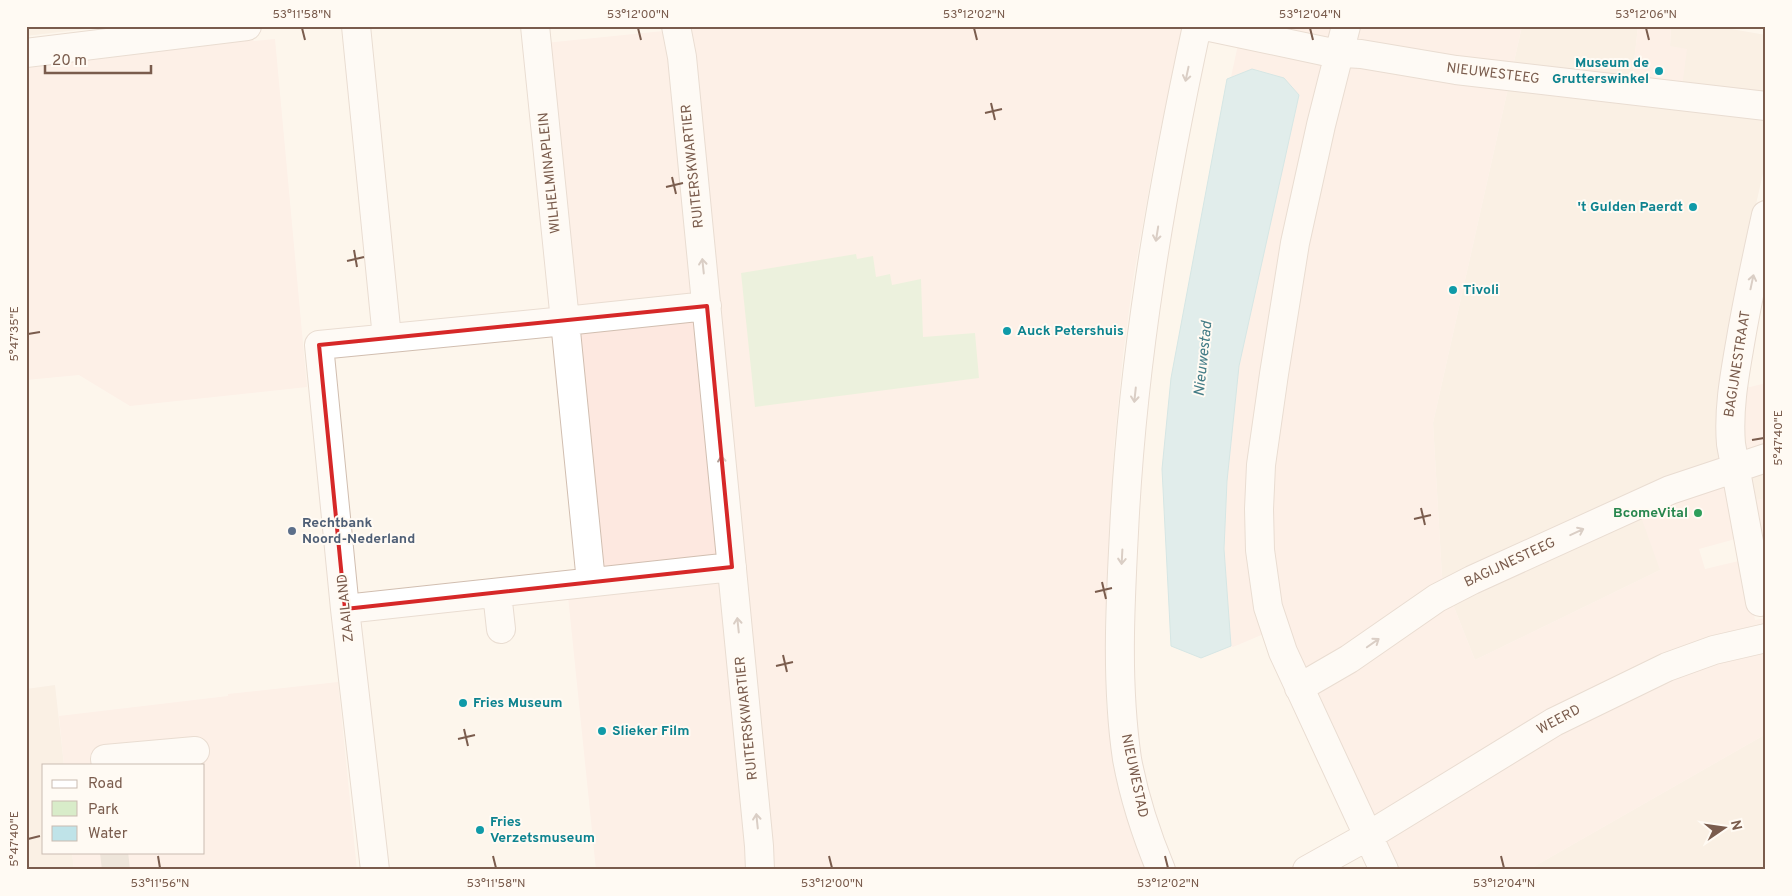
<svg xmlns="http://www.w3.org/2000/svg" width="1792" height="896" viewBox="0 0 1792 896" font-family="Overpass,sans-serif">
<rect width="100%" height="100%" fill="#fdf6ec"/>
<path fill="#f5e8da" d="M26,26H85L86,29L26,36Z
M1522,26H1638L1632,81L1766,114V160L1750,231L1718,406L1717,425L1721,462L1660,570L1475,660L1442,577L1433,423Z
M1671,26H1714L1766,35V97L1682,87L1670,47Z
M1766,466V498L1749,502L1744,476Z
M55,685L64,765H44V852H72L74,870H26V689Z
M1766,734V870H1528Z"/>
<path fill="#fde8e0" d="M693,26H1183L1155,155L1134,274L1123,355L1114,446L1109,541L1105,625L1106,705L1114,765L1121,798L1131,833L1146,870H596L568,596L600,592L545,43L693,28Z
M1242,26H1522L1433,423L1442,577L1475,660L1660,570L1639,511L1728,483L1739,538L1699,549L1705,569L1743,560L1755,620L1766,618V734L1528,870H1396L1285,625L1233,647L1231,646L1224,549L1227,481L1239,366L1299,95L1252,69L1231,77Z
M1638,26H1671L1670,46L1687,49L1682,87L1632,81Z
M275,39L307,387L130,406L79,375L26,380V68L253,40L254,41Z
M1766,383V450L1743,457L1744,386L1750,387Z
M1766,498V599L1749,502Z
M338,682L357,870H74L72,852H204V765H64L59,716L228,696V694Z"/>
<path fill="#d8ecc9" d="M856,254L857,259L873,256L876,277L890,274L892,285L921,279L923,337L975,333L979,378L755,407L741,273Z"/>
<path fill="#bfe3e8" stroke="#a5d3da" d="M1252,69L1284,78L1299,95L1239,366L1227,481L1224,549L1231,646L1201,658L1171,646L1162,469L1171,378L1227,79Z"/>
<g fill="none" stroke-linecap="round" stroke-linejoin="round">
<path stroke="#dcd0c4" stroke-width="28" stroke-dasharray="28 14" stroke-linecap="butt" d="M114,852L116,870"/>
<defs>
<path id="minor" d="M356,26L387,338
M535,26L565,321L707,306
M676,26L682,57L759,846L760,870
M1205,26L1328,52L1361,54L1456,70L1766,106
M1346,26L1321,125L1295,243L1274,374L1261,465L1259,509L1260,550L1268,607L1283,652L1384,870
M26,53L247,26
M497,593L501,629
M1760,602L1731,444C1728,408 1735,373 1741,338C1748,297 1757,256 1766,215
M345,609L732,567
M1299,688L1349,659L1437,598L1472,580L1670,490L1766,458
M106,765L105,759L195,751
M375,870L345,609L319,345L565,321L591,582
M1161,870C1146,834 1134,797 1127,759C1116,684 1120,607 1124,532C1132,362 1161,193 1197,26
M1307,870L1368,836L1554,722L1667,667L1714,650L1766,638"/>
</defs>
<use href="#minor" stroke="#d1beb0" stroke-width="30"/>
<use href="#minor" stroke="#fff" stroke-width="28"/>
</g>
<defs><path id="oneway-shaft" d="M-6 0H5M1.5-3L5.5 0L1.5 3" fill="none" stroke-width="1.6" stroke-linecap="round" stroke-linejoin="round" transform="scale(1.25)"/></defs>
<g stroke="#af9d94">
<use href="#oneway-shaft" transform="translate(1187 74) rotate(102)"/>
<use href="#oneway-shaft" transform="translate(1157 234) rotate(99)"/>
<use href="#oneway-shaft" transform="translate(703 266) rotate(-96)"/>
<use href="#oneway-shaft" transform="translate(1752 282) rotate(-78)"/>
<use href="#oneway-shaft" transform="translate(1135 395) rotate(96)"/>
<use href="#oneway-shaft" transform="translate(722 463) rotate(-96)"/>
<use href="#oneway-shaft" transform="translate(1577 532) rotate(-25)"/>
<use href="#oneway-shaft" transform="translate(1122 557) rotate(93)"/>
<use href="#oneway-shaft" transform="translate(738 625) rotate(-96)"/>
<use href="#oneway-shaft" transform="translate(1373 643) rotate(-35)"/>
<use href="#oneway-shaft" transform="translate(757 821) rotate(-96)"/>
</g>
<path d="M0 0H1792V896H0ZM707,306L732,567L345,609L319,345Z" fill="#fdf6ec" fill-opacity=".55" fill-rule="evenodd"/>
<path fill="none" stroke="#d62828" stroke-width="4" stroke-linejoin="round" d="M707,306L732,567L345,609L319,345Z"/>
<path fill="none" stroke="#7a5c4d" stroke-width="2" d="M302,28L305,40M638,28L641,40M974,28L977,40M1310,28L1313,40M1646,28L1649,40M991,103L995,120M985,113L1002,109M672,177L676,194M666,187L683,183M354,250L357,267M347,261L364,257M28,334L40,332M1752,440L1764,438M1421,508L1425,525M1414,519L1431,515M1102,582L1106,599M1095,592L1112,588M783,655L787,672M776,666L793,662M464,729L468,746M458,739L475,735M28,839L40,836M158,856L160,868M493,856L496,868M829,856L832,868M1165,856L1168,868M1501,856L1504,868"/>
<g fill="#0f9aa8" stroke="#fffaf3" stroke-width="2">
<circle cx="1659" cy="71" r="5"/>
<circle cx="1693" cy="207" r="5"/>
<circle cx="1453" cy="290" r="5"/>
<circle cx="1007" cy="331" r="5"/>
<circle cx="463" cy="703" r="5"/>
<circle cx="602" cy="731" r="5"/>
<circle cx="480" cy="830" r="5"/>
</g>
<circle fill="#2e9e5b" stroke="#fffaf3" stroke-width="2" cx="1698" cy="513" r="5"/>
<circle fill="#5c6f8a" stroke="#fffaf3" stroke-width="2" cx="292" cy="531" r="5"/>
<g text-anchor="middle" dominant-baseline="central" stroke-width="4" stroke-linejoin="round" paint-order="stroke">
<g font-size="14" font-weight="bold" fill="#0d838f" stroke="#fffaf3" text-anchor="start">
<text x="1649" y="63" text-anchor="end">Museum de<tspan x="1649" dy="16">Grutterswinkel</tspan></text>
<text x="1683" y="207" text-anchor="end">'t Gulden Paerdt</text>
<text x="1463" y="290">Tivoli</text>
<text x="1017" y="331">Auck Petershuis</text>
<text x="473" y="703">Fries Museum</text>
<text x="612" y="731">Slieker Film</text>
<text x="490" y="822">Fries<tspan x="490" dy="16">Verzetsmuseum</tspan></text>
</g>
<g font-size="14" fill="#7a5c4d" stroke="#fffaf3">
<text transform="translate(1493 74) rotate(7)">NIEUWESTEEG</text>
<text transform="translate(693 166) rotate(-96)">RUITERSKWARTIER</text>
<text transform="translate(550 173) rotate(-96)">WILHELMINAPLEIN</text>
<text transform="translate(1738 364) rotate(-81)">BAGIJNESTRAAT</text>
<text transform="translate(1510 563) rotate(-25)">BAGIJNESTEEG</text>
<text transform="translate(346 608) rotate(-96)">ZAAILAND</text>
<text transform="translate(747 718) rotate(-96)">RUITERSKWARTIER</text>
<text transform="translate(1559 720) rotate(-28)">WEERD</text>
<text transform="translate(1134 776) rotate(78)">NIEUWESTAD</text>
</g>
<g font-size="14" font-weight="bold" fill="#27864d" stroke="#fffaf3" text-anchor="end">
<text x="1688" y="513">BcomeVital</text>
</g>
<g font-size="14" font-weight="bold" fill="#4e5e75" stroke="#fffaf3" text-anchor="start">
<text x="302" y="523">Rechtbank<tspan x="302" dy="16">Noord-Nederland</tspan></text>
</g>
<g font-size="15" font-style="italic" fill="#437c86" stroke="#fffaf3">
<text transform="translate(1204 359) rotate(-84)">Nieuwestad</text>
</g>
</g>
<rect width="1792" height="896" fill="none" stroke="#fffaf3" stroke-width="55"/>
<rect x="42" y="764" width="162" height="90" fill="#fffaf3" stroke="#cabbb1"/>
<rect x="52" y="780" width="25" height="8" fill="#ffffff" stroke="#cabbb1"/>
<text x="88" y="788" font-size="15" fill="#7a5c4d">Road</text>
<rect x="52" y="801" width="25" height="15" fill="#d8ecc9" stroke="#cabbb1"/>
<text x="88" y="814" font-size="15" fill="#7a5c4d">Park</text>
<rect x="52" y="826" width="25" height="15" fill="#bfe3e8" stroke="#cabbb1"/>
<text x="88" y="838" font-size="15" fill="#7a5c4d">Water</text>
<g transform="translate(1724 828) rotate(77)" stroke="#fffaf3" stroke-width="4" paint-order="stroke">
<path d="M0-4L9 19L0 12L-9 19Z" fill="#7a5c4d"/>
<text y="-8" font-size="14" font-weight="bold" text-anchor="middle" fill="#7a5c4d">N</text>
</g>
<path d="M45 65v8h106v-8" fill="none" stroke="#7a5c4d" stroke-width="2.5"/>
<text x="52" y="65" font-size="15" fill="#7a5c4d" stroke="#fffaf3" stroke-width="4" paint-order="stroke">20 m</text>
<rect x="28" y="28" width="1736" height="840" fill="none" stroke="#7a5c4d" stroke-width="2"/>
<g font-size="12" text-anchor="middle" fill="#7a5c4d">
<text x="302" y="18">53°11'58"N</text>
<text x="638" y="18">53°12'00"N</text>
<text x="974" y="18">53°12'02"N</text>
<text x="1310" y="18">53°12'04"N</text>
<text x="1646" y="18">53°12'06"N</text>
<text transform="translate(14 334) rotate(-90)" y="4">5°47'35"E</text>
<text transform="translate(1778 438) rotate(-90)" y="4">5°47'40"E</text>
<text transform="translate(14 839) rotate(-90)" y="4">5°47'40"E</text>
<text x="160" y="887">53°11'56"N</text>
<text x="496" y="887">53°11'58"N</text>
<text x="832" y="887">53°12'00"N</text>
<text x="1168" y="887">53°12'02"N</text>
<text x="1504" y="887">53°12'04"N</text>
</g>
</svg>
